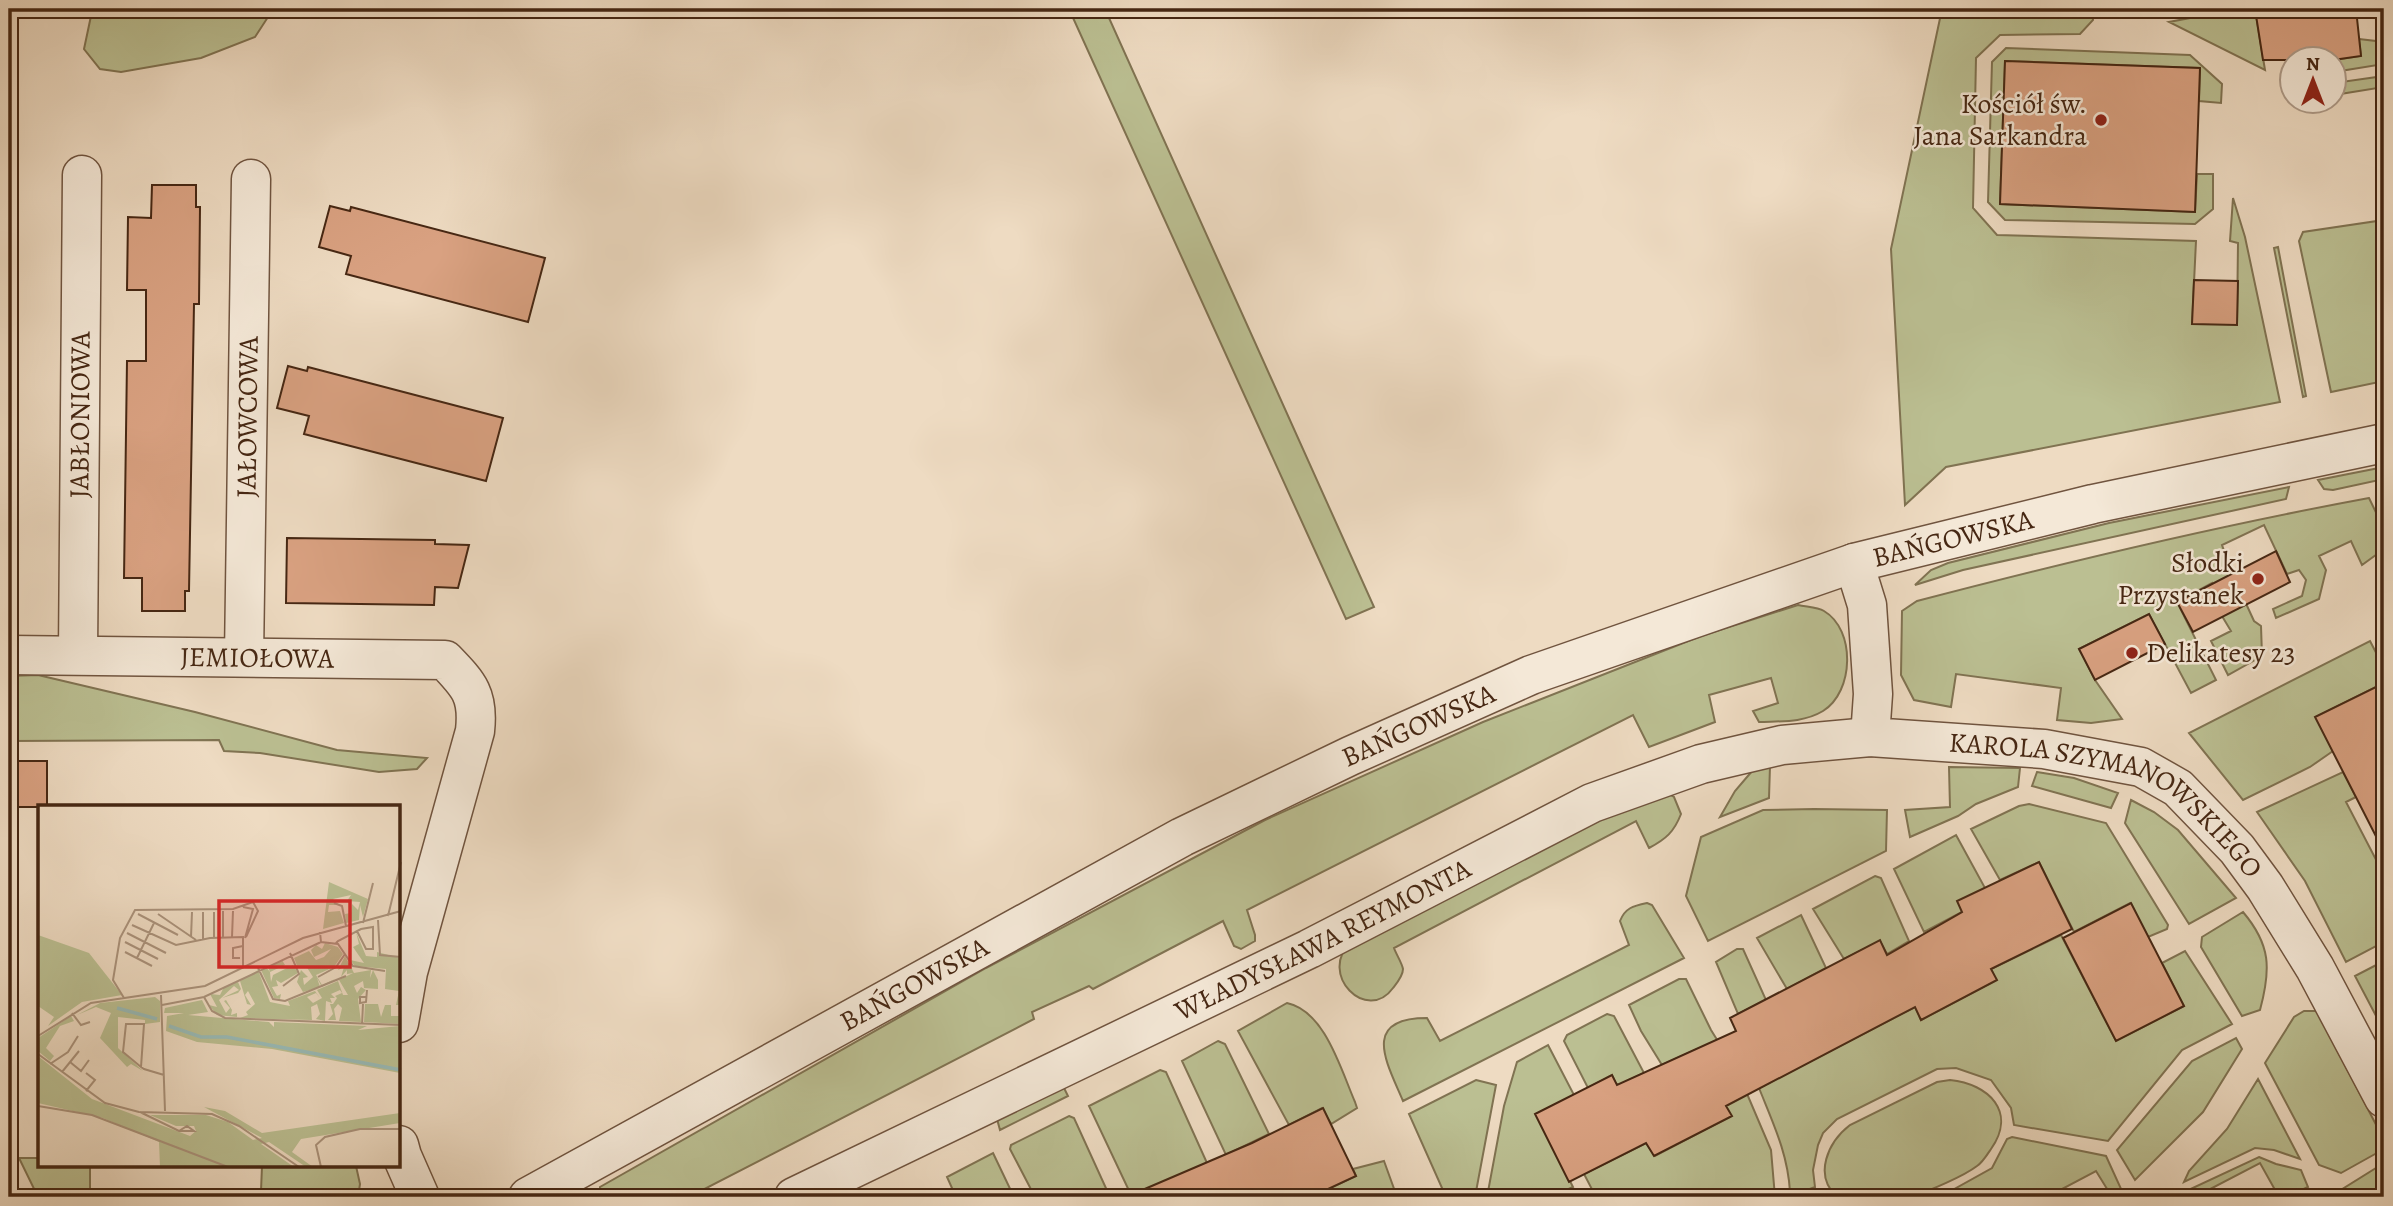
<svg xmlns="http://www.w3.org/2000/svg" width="2393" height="1206" viewBox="0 0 2393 1206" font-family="Alegreya,serif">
<rect width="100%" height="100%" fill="#eedbc2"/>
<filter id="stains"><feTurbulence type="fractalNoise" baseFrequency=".00286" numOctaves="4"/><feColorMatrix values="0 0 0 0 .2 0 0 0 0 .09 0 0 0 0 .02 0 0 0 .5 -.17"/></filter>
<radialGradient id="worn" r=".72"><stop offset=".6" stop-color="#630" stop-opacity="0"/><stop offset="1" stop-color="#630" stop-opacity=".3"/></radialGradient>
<path fill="#bbbf92" stroke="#807352" stroke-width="2" d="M96,9H265L270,14L255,37L201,58L121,72L100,69L84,49L91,16Z
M1069,9H1105L1374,607L1346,619Z
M1942,9H2091L2093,20L2080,34L2000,35L1976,58L1973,208L1997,235L2196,241L2192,324H2237L2238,243L2230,241L2233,198L2245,237L2280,402L1946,467L1905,505L1891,249Z
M2238,9H2255L2265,70L2169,22Z
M2359,39L2384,42V64L2334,72V60L2361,56Z
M2006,48L2190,55L2222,84L2221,103L2199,101L2200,68L2005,61L2000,204L2195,212L2197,174H2213V209L2195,224L2005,220L1988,202L1992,62Z
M2384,76V87L2334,95V83Z
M2384,220V381L2331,392L2299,241L2303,232Z
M2278,247L2306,396L2303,397L2274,248Z
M2384,467V479L2333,490L2324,489L2318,480Z
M2289,487L2286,499L1963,570L1915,585L1931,570L1948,563L2109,523Z
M2369,498L2384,529V549L2362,565L2351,541L2319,556L2326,570L2319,599L2276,618L2273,609L2302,596L2306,580L2299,570L2287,574L2264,525L2222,545L2231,571L2254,621L2261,626L2262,656L2228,675L2211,641L2231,631L2222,616L2212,583L2177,602L2216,680L2191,693L2149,614L2079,649L2095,680L2122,719L2091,723L2057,720L2061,688L1956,674L1951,707L1914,700L1901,675L1902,611L1917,601C2066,562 2217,526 2369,498Z
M1798,605C1806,607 1817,607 1824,611C1856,630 1854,692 1823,711C1803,723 1781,721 1759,722L1753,711L1778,703L1771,678L1709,695L1715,722L1649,747L1633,715L1247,910L1255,935V941L1241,949L1234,946L1223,921L1093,989L1089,986L1032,1012L1034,1019L689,1197H600V1187L986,968L1265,820L1483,722L1701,636Z
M2370,641L2384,668V683L2316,717L2333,751L2310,767L2243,800L2189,733Z
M38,675L195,712L337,750L427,758L417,769L379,772L260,753L224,751L219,740L9,741V676Z
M1770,766L1769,798L1720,817L1735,791L1753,770Z
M1949,767L2020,768L2018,787L1976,804L1958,816L1910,837L1905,810L1950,807Z
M2037,772L2074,778L2118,793L2111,808L2032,786Z
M2343,772L2356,797L2346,802L2384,875V942L2346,962L2305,881L2257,812Z
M1662,790L1674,797L1681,814C1674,832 1666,839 1649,848L1636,821L1394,948C1396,954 1402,963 1403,969C1403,976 1397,983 1393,988C1367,1024 1317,974 1351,942Z
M2131,800L2154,812L2178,830L2236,898L2189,924L2125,823Z
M2029,804L2106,823L2168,925L2167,929L2148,937L2130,903L2074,932L2039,862L2000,880L1971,829L2019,806Z
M1814,809L1887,810L1886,851L1708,941L1686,896L1701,837L1763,810Z
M1956,835L1985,888L1962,912L1924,932L1894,869Z
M1875,876L1881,878L1909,941L1887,954L1880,941L1844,959L1813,909Z
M1647,903L1652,905L1684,958L1403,1101C1387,1063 1360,1018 1427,1018L1440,1041L1629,945L1620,921C1625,908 1633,906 1647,903Z
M2243,912C2271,945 2271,969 2260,1010L2242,1016L2201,947L2202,937Z
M1801,915L1826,968L1787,989L1757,938Z
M2061,935L2116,1041L2184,1006L2162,963L2185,951L2232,1024L2182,1050L2108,1141L2014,1125L2011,1108L1991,1080L1956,1068L1937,1069L1837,1119L1823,1133L1818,1145L1813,1170L1815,1187L1794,1195L1790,1192C1788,1154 1773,1123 1759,1088L1915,1007L1921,1020L1996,980L1991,969Z
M1737,949H1743L1766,1000L1738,1014L1716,962Z
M2384,961V1031L2355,976Z
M1679,979H1686L1711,1030L1739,1075L1771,1150L1775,1197H1596L1584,1174L1646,1143L1655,1156L1731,1116L1697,1049L1662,1065L1641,1031L1629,1005Z
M1287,1003C1325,1011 1341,1070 1355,1102L1357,1108L1331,1124L1322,1108L1289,1125L1238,1031Z
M2304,1011H2316L2320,1017L2384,1140V1149L2341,1173L2319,1165L2265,1063L2294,1017Z
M1607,1014L1614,1016L1644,1073L1617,1086L1612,1075L1588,1088L1564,1041L1567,1035Z
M2236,1038L2242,1049L2203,1112L2135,1180L2117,1150L2192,1061Z
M1218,1041L1225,1044L1269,1134L1226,1155L1182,1061Z
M1548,1045L1574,1095L1536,1114L1573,1187L1551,1197H1487L1504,1106L1517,1062Z
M1160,1070L1166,1072L1207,1163L1176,1189L1160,1197H1132L1089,1106Z
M2258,1079L2300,1159L2274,1150L2255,1148L2184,1182L2189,1171L2227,1129Z
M1476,1080L1496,1085L1475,1197H1446L1409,1114Z
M1950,1080C1989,1084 2017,1112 1991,1149C1987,1155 1982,1163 1977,1166C1964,1176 1929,1191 1913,1196C1897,1201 1856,1197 1837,1197C1813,1175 1828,1142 1850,1125L1937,1082Z
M1063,1086L1068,1096L1000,1130L997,1119Z
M1069,1116L1074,1118L1110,1197H1035L1010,1149L1011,1145Z
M2012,1137L2106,1156L2122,1191L2112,1197L2096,1171L2047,1197H1940L1992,1168L2007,1139Z
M993,1153L1014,1197H956L947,1177Z
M2259,1157L2276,1164L2301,1170L2308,1187L2287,1197H2279L2260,1163L2195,1197H2181L2184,1192Z
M19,1158H40V1166H90V1189L261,1191L262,1166H356L360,1184L358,1197H38Z
M1384,1161L1397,1197H1311L1356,1176L1353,1169Z
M2384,1163V1197H2337L2336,1193Z"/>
<path fill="#d9a181" stroke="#462713" stroke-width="2" d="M2255,9H2356L2361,56L2333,60H2263Z
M2005,61L2200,68L2195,212L2000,204Z
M152,185H196V207H200L199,304H194L189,591H185V611H142V578H124L127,361H146V290H127L128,217L151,218Z
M330,206L350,211L351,207L545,258L528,322L346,274L351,256L319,247Z
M2194,280L2238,281L2237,325L2192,324Z
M288,366L307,371L308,367L503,418L486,481L304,434L309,416L277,408Z
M287,538L435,540V544L469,545L458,588L435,587L434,605L286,603Z
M2276,551L2290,582L2193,632L2177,602Z
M2149,614L2165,644L2095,680L2079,649Z
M2384,683V852L2315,717Z
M9,761H47V807H9Z
M2039,862L2072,929L1991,969L1997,980L1921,1020L1915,1007L1726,1106L1732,1116L1654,1156L1646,1143L1569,1182L1535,1114L1612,1075L1617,1085L1736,1031L1730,1018L1880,940L1887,955L1962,912L1957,901Z
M2131,903L2184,1006L2116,1041L2063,938Z
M1323,1108L1356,1176L1311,1197H1126L1252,1143Z"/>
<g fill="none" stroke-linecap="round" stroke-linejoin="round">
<defs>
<g id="minor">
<path id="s1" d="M1854,563L1867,605L1873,694L1870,737L2044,749L2141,767L2178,788L2237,849L2265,887L2315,968L2384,1098"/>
<path id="s2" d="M9,655L445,660C469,685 479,695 475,731L408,972L399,1023"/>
<path id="s3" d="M78,655L82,175"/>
<path id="s4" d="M244,657L251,179"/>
<path d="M399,1145L402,1156L420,1197"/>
<path id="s5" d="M528,1197L1182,837L1350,756L1531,675L1854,563L2093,504L2384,443"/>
<path id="s6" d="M794,1197L1309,949L1592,803L1701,764L1782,745L1870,737"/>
</g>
</defs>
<use href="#minor" stroke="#70543f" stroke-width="41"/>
<use href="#minor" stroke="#f4e8d7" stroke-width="38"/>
</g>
<g fill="#8f2418" stroke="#f4e8d7" stroke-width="2.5">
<circle cx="2101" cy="120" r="7"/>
<circle cx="2258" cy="579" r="7"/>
<circle cx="2132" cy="653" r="7"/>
</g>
<g text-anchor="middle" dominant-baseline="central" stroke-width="5" stroke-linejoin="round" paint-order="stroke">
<g font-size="28" fill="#462713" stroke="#f4e8d7" text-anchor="end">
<text x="2087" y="104">Kościół św.<tspan x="2087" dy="32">Jana Sarkandra</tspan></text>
<text x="2244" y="563">Słodki<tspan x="2244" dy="32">Przystanek</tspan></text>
<text x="2146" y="653" text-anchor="start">Delikatesy 23</text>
</g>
<g font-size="28" fill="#462713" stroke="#f4e8d7">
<text stroke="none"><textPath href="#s3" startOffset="240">JABŁONIOWA</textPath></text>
<text stroke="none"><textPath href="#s4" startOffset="240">JAŁOWCOWA</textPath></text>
<text stroke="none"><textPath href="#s5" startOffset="1575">BAŃGOWSKA</textPath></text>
<text stroke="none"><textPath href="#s2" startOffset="248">JEMIOŁOWA</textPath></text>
<text stroke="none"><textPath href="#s5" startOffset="1008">BAŃGOWSKA</textPath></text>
<text stroke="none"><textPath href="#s1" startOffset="432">KAROLA SZYMANOWSKIEGO</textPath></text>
<text stroke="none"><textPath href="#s6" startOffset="588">WŁADYSŁAWA REYMONTA</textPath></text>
<text stroke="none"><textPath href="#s5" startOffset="441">BAŃGOWSKA</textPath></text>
</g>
</g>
<g transform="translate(38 805)">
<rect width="362" height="362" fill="#eedbc2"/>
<path d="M291,77L330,94L325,112L322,100L321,115L308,118L307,109L313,108L314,99L320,105L322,97L309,96L313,90L295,94L301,100H291L290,107L302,106L306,118L285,124ZM318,127L328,151L339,152V147L362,153V200H358L361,186L347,184L348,164L317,161L312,155L326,158L315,142L321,139ZM0,130L51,148L84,190L44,197L10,221L16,212L0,201ZM287,138L300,142L305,149L296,162L278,170L284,180L297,174L284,182L279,173L282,182L265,187L259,177L263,165L270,172L265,173L266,180L275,172L268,161L260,163L256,153L271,146L278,155L286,152L293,144L276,152L273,145L278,140L284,144ZM307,151L316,168L333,165L332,173L335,165L340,175V184L326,183L325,176L316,181L319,188L323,182L328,185L320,194L323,217L301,216L304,203L300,199L296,204L298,215H290L295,209L292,199H295L299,193L297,191L304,188L302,185L293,189L297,193H292L294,198L288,196L287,216L278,214L282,209L279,199L273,202L274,215L202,213L210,210L208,207L217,199L210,186L207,190L213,200L209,199L202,176L220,165L232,197L252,201L250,196L277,186L282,193L278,188L269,192L275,198L284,193L279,185L300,176L305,190H310L301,175L315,168L309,169V165L303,172L306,162L300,165ZM244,155L247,160L232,167L233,177L235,170L255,160L260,168L243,178L238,175L240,181L234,182L239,191L243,189L242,194L236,193L223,165L228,162L232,167L230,162ZM200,177L203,184L200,188L184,193L201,185L196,181L181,195L188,208L192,203L186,196L188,195L194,205L193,210L199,208V212L179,210L171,200L179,202L172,189L182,190L186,182ZM117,192L122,196V217L107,219V215L80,212V243L105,266L93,259L89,262L62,233L73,208L58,202L39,210L62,198ZM164,195L170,207L150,210L231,217L236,222V217L329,221L320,225L362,221V268L234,244L159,237L128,226L129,211L146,208H126L127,203ZM327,199H340L343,212L347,200H353V211H362V219L326,217ZM33,211L36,216L22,221L8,243L16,251L12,256L0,246V233ZM0,251L54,294L152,331L158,326L156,321H138L112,310H168L190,317L215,335L224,333L166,302L187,306L224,328L362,308V318L263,334L254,347L275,362H268L231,337L223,339L256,362H122L121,337L65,313L0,298Z" fill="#bbbf92"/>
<path fill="none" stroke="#99bbb7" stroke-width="3.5" d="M79,203L119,214M131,221L163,232H189L363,265"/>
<path fill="none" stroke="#ab937c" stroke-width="2" d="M296,98L304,101L308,121M205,102L215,104L207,133M165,107V134M100,109L140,130M120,109L158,135M350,111L363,57M340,115L342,150L363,152M325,118L335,78M94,120L138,140L172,133L205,132V164M282,127L283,137L300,139L315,161L347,166M89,128L128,148M153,132L154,107M176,132V107M185,132V106M194,132L195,106M87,137L120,154M298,138L300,136L323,124L335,122V144H328L319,126M87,147L114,161M99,153L116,118M202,153H195V143L205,141M220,163L235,194L247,196L308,171M280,172L298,162L307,149M245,181L261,169L252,148M123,190L127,306M166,192L174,206L187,213L363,220M328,192H322V198L328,197L329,185M86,193L75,175L82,133L97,105L195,104L215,97L220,106L208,132M124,200L166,192L283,137M34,208L43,220L52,217M324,220L325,199M0,231L53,198L167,181L265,133L363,106M0,249L67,298L101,307L174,309L201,321L261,362M32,257L43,266L51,255M12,259L30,247L40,231M103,262L106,219H88L85,247L103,262L106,264L126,270M24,267L41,246M48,268L57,275L48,286M0,301L54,310L190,362M102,307L141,326H156L149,321L141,326M283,362L278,340L287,332L322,324H363"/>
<path fill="#d62828" fill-opacity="0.15" stroke="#d62828" stroke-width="3.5" d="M181,96H312V162H181Z"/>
<rect width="362" height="362" fill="none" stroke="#462713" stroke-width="3.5"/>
</g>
<rect width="2393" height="1206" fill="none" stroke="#eedbc2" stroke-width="35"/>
<rect x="10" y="10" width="2372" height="1185" fill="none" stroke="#462713" stroke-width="3.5"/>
<rect x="18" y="18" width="2358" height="1171" fill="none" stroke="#462713" stroke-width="2"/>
<g transform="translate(2313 80)"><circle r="33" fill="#f4e8d7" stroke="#ae9b89" stroke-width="2"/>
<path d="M0-5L12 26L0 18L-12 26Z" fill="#8f2418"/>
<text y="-10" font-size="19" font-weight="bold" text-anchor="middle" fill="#462713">N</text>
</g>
<rect width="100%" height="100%" filter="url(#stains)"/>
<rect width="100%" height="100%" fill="url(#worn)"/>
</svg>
